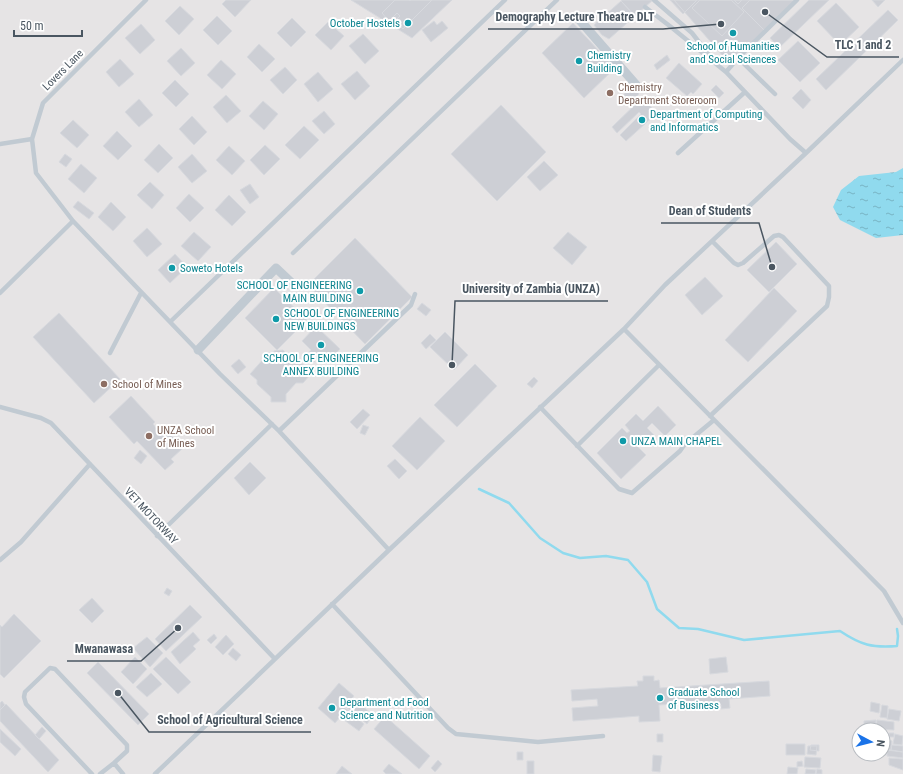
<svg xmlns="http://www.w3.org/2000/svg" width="903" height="774" viewBox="0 0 903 774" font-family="'Roboto Condensed',sans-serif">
<defs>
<pattern id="water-ripples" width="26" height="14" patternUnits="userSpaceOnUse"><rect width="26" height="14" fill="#90daee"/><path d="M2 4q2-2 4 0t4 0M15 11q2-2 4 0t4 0" fill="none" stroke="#78b4c4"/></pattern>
</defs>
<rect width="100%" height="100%" fill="#f5f3f3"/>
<path fill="#e6e4e5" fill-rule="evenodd" d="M0,0H903V774H0ZM859,730H883V754H859Z"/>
<path fill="url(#water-ripples)" d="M903,168V235L876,238L840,220L833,207L841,190L859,176L896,172Z"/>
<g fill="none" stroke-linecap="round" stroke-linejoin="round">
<path stroke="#90daee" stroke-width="2.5" d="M479,489L509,503L540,538L563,553L580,558L606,556L628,560L647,582L657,609L679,628L698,629L744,640L840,631C861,645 872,648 897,646L898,636L897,629"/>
</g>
<path fill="#cdcfd5" stroke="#d7d9de" d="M226,0H251L235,17L222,4Z
M351,0H452L412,38Z
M395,0H409L410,1L411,0H432L403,29L395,21L400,16L397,13L389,21L382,13Z
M622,0H653L635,16L621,1Z
M670,0H697L683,14Z
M674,0H796L730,64Z
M700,0H731L744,12L722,36L692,8Z
M734,0H742L738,4Z
M750,0H797L765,31L742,8Z
M809,0H829L779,48L770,38Z
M872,0H885L878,7Z
M621,1L635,16L609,39L602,35L594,25Z
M836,3L859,27L840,45L817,21Z
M180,6L194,19L179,35L165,21Z
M888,10L898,20L826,90L816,79Z
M217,16L232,31L218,45L203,30Z
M292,18L306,32L291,47L277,33Z
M434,21L437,25L442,21L448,28L431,42L422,30Z
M328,22L344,36L331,50L315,35Z
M573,23L615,68L584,98L542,53Z
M141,24L155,40L140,54L125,38Z
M363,34L379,51L365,64L349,46Z
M798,41L820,63L800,82L778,60Z
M259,44L275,59L262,72L247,57Z
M181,48L195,63L181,76L167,61Z
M667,55L670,60L657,70L654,65Z
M120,59L134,74L119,87L106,72Z
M221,60L236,74L222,89L207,75Z
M679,63L702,84L693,94L691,92L687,96L666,78Z
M285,67L297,80L283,94L270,80Z
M357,71L370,86L355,100L341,84Z
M318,72L333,89L318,102L304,84Z
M175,80L189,94L176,107L162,93Z
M716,85L724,93L719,98L711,90Z
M632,87L639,94L629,103L622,96Z
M801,89L811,100L803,109L792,98Z
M226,95L241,111L227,123L213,107Z
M642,98L657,113L626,141L620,135L641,114L639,112L617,133L612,127Z
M139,99L153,115L139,127L125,112Z
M263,101L278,114L264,130L249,116Z
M501,105L546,152L497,201L451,154Z
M324,111L335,124L324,134L312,121Z
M192,116L207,132L194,145L179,129Z
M73,120L89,135L77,148L60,133Z
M304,126L319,140L300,159L285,145Z
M117,131L132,146L118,160L103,146Z
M159,144L173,158L158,173L144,160Z
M265,145L280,159L264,175L250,160Z
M229,146L245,161L232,175L216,160Z
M65,154L72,159L66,167L59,162Z
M192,154L207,171L192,183L178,167Z
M544,161L558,175L540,191L527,177Z
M81,164L97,178L84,193L68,179Z
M150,182L164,195L152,209L137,195Z
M250,184L259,197L250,204L240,190Z
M189,194L204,208L190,222L176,208Z
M229,195L246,212L232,226L215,210Z
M78,201L94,213L89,219L73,207Z
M111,202L126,217L113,231L98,217Z
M147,228L162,244L147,257L133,241Z
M194,232L211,247L198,261L181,246Z
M568,232L587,247L572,265L553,248Z
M355,238L412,297L365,344L308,285Z
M776,242L797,264L769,292L747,270Z
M175,254L187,267L170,283L158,270Z
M705,277L723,296L702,315L685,295Z
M274,288L307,320L277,350L245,318Z
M774,288L797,311L748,362L725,340Z
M422,303L431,310L426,316L417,309Z
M59,313L120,379L94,403L33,337Z
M316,326L340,349L326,364L319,357L312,364L304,357L311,350L302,341Z
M445,332L468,355L454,370L430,347Z
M430,334L436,340L426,349L421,343Z
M283,350L291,359H297L310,371V375L303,383H296L286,394V402H271V397L257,384V380L250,374L266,356H274V351Z
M239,359L246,367L238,374L231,366Z
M475,364L497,386L457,427L434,405Z
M534,377L538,381L532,388L527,384Z
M131,396L155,422L153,424L159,431L163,427L183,448L171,459L174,462L165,470L137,441L134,444L109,417Z
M658,406L676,425L665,436L652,423L647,428L654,435L645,444L640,439L635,444L646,455L621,479L597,453L622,428L627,433L630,431L625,425L636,414L643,421Z
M363,409L370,415L357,429L350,422Z
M420,417L445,441L417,470L392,446Z
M363,425L369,427L365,435L360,433Z
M140,450L147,456L141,464L134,458Z
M395,459L407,471L399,479L387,466Z
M250,462L266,478L249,495L234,478Z
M167,588L172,591L169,596L164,593Z
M92,598L104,611L92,623L79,610Z
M190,605L202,617L166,651L155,639Z
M14,614L41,641L4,678L0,674V625L2,627Z
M193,632L200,640L193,646L196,649L180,664L171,652Z
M214,634L217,638L211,644L207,640Z
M226,635L234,644L223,655L215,647Z
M147,637L163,653L150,667L133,648Z
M233,648L241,655L236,661L228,654Z
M135,657L147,669L133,684L121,672Z
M166,657L191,682L178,694L153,669Z
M726,657L728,672L710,674L709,659Z
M98,662L149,714L138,725L87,673Z
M151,673L162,684L147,697L136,687Z
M643,676H654V681L659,680L660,688L769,681L770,696L729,699L730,708L721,709V705L702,706V702L659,705L660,721L639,722V716L573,721L572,708L598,706L597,699L572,701L571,690L638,686L637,681H643Z
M339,683L354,696L344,707L364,724L359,731L340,717L335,723L318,708Z
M353,698L373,715L367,724L346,707Z
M2,701L5,705L0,710V703Z
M871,702L880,704L879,713L870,711Z
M6,704L59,760L48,772L0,721V710Z
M882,705L888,706L887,718L880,717Z
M889,709L901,711L899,721L887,719Z
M385,716L430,756L419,769L374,729Z
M876,720V729H864V721Z
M877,720L894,722V730L876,729Z
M42,727L46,731L39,739L35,735Z
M0,729L21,749L15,756L0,742Z
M883,733L888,734L887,744H883Z
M889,733H894V737H889Z
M657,734H663V742H657Z
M895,734L903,736L902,745L893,744Z
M888,740L892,741L891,750H887Z
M786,744H805V755H786Z
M811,745H819V751L810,750Z
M892,745L903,746V752L891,750Z
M808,746H817L816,755L807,754Z
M883,747H887V753L883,752Z
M887,750L903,752V758L887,756Z
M517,752H523V760H517Z
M653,755L662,756L660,772L652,771Z
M805,757L821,758L820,768L804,767Z
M889,758L903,759V770L889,765Z
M438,760L442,764L435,772L431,768Z
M527,761H534V774H527Z
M802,761L803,766L797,767V762Z
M389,764L402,774H386L383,771Z
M342,766L352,774H336Z
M788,767L798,768L797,774H787Z
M806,769L816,770L815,774H805Z
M817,769L822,770V774H816Z"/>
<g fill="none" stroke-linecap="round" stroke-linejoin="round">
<path stroke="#c1cad2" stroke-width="4.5" d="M654,0L692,33L709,55
M645,7L671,27L726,72L790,139L806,153
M738,58L797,0
M726,72L738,58L775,94
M32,139L36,173L73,221L220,374L279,431L389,550
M0,144L32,139L43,103L146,0
M678,153L745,92
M293,253L557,0
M0,293L73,221
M170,322L505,0
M624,329L884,591L903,623
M110,353L141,293
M0,407L41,418L51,423L275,659
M540,407L619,489L632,493L680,451L685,444L714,420
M710,416L827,306L829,297V286L783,237L779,235L774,236L743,263L738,265L734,263L712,241
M279,431L411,305L415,294
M577,446L659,365
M157,536L272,424
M0,560L21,542L90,464
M332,604L448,728L456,734L538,742L603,736
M114,763L123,774
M92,774L26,704L24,697L25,692L50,668L55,669L127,745V751L114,763L100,774
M155,774L389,550L624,329L665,285L806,153L903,60"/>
<path stroke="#c1cad2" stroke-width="9" d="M577,17L638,87
M198,350L276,268L295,286"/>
</g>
<g fill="#0f9aa8" stroke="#fff" stroke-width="1.5">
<circle cx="408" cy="23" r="4"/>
<circle cx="733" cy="33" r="4"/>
<circle cx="579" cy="61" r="4"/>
<circle cx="642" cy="120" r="4"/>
<circle cx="172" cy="268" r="4"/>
<circle cx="360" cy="291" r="4"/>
<circle cx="276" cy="319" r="4"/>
<circle cx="321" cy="345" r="4"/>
<circle cx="623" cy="441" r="4"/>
<circle cx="660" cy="698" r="4"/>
<circle cx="332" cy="708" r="4"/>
</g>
<g fill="#8d6e63" stroke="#fff" stroke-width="1.5">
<circle cx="610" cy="93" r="4"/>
<circle cx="104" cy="384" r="4"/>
<circle cx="149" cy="436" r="4"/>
</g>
<g text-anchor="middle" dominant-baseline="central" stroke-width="4" stroke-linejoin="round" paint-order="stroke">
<g font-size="11" fill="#0d838f" stroke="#fff" text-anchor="start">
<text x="400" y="23" text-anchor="end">October Hostels</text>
<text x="733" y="46" text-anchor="middle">School of Humanities<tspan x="733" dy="13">and Social Sciences</tspan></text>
<text x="587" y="55">Chemistry<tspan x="587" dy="13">Building</tspan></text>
<text x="650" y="114">Department of Computing<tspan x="650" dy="13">and Informatics</tspan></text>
<text x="180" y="268">Soweto Hotels</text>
<text x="352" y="285" text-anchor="end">SCHOOL OF ENGINEERING<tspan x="352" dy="13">MAIN BUILDING</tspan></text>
<text x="284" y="313">SCHOOL OF ENGINEERING<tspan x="284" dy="13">NEW BUILDINGS</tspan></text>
<text x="321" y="358" text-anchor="middle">SCHOOL OF ENGINEERING<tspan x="321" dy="13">ANNEX BUILDING</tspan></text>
<text x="631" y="441">UNZA MAIN CHAPEL</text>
<text x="668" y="692">Graduate School<tspan x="668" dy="13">of Business</tspan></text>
<text x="340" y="702">Department od Food<tspan x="340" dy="13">Science and Nutrition</tspan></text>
</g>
<g font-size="11" fill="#4a5661" stroke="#fff">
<text transform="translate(63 70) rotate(-45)">Lovers Lane</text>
<text transform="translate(151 516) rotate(47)">VET MOTORWAY</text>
</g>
<g font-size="11" fill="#785e54" stroke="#fff" text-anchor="start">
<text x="618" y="87">Chemistry<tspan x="618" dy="13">Department Storeroom</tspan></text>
<text x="112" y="384">School of Mines</text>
<text x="157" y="430">UNZA School<tspan x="157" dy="13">of Mines</tspan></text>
</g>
</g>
<path fill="none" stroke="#4a5661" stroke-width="1.5" d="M721 24L663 29H488M765 12L827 57H899M772 267L759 223H661M452 365L455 301H608M178 628L141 661H67M118 693L149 732H311"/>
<g fill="#4a5661" stroke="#fff" stroke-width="1.5">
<circle cx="721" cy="24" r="4"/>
<circle cx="765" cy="12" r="4"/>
<circle cx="772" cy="267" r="4"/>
<circle cx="452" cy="365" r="4"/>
<circle cx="178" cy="628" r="4"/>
<circle cx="118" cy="693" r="4"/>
</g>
<g font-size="12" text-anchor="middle" font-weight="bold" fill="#4a5661" stroke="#fff" stroke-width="4" stroke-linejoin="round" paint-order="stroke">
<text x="575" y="21">Demography Lecture Theatre DLT</text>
<text x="863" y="49">TLC 1 and 2</text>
<text x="710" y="215">Dean of Students</text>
<text x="531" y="293">University of Zambia (UNZA)</text>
<text x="104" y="653">Mwanawasa</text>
<text x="230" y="724">School of Agricultural Science</text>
</g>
<g transform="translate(871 742) rotate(97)"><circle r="19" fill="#ffffff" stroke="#b7bbc0"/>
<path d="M0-3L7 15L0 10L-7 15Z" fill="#1a73e8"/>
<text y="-6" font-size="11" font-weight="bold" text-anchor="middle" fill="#4a5661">N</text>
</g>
<path d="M14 30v6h68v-6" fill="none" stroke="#4a5661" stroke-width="2"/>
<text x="20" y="30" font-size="12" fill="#4a5661" stroke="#ffffff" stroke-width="3" paint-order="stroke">50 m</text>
</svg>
